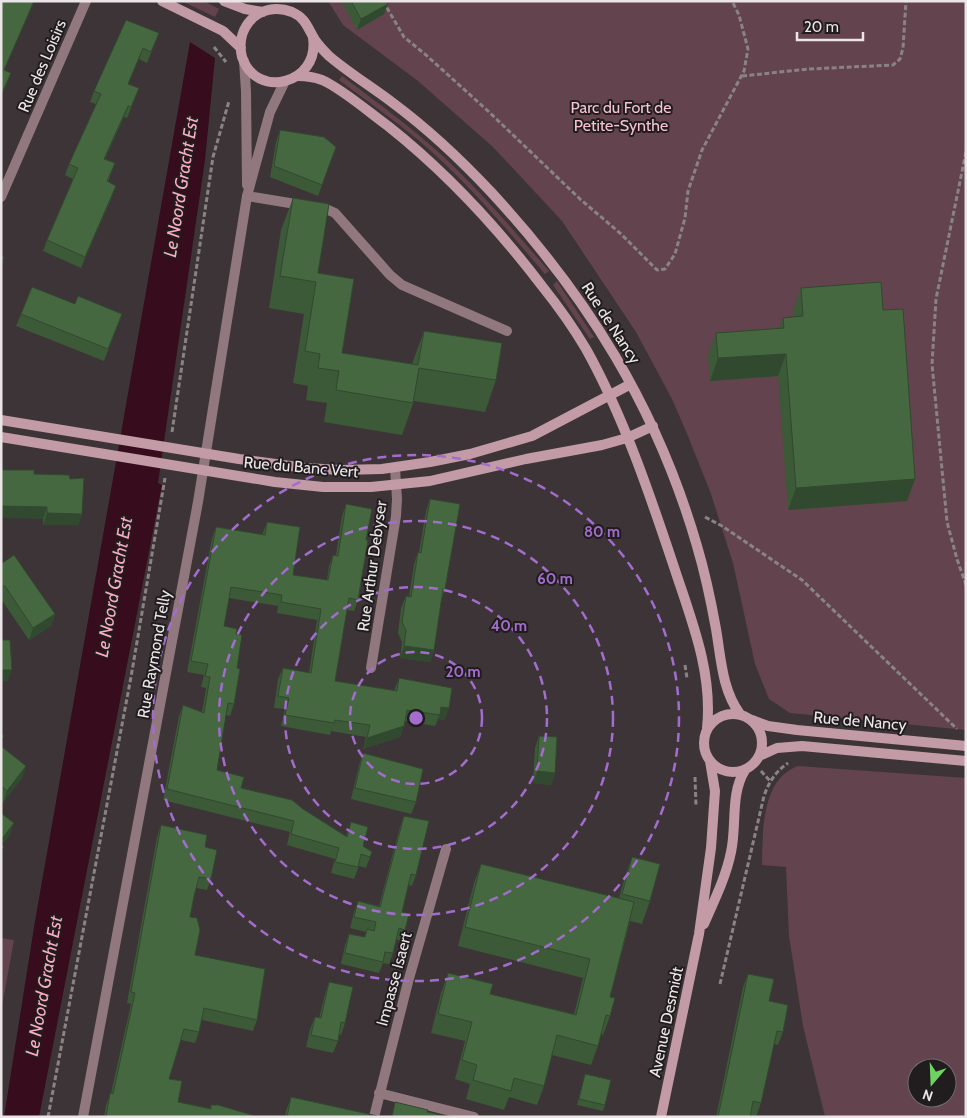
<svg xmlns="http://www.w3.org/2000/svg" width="967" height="1118" viewBox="0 0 967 1118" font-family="Cabin,sans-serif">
<rect width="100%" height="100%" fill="#3d3437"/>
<path fill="#63434d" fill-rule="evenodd" d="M182,1H204L219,9L215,17Z
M328,1H966V730L790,713L769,699L755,664L733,563L711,494L688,436L672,399L636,332L562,221L493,147L418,81L343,25Z
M342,76C378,103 414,129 446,159C483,194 516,233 549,271L545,274C509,232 474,190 433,153C403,126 371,104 339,80Z
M557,281L594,337L590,339L553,285Z
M798,766L966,778V1117H825L803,1026L789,936L786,867L762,865C763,832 761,779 798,766ZM917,1068H947V1098H917Z
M1,938L14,940L1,1012Z"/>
<path fill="#370c1d" d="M190,42L215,58L205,160L158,483L162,485L39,1117H4L35,921Z"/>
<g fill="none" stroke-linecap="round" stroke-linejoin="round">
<path stroke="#8a8385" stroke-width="3" stroke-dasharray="5 2.5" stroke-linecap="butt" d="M383,1L404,37L426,55L488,111L580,199L621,234L657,270L665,269L675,254L685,218L688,191L702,150L744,71L748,49L739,15L732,1
M214,47L226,62
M742,76L809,69L893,65L900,59L903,48L906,1
M966,152L936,299L932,364L947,522L957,559L966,585
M172,432L213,157L229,101
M705,517L722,526L802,580L957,729
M685,665L687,678
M761,771L770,781
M695,777L696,806
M720,984L764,796C769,782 775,772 788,763
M48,1117L131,677L165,478"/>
<path stroke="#90787e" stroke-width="10" d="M247,196L326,209L335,213L390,275L402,285L507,331"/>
<path stroke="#90787e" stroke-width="10" d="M244,61L246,91L247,185
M1,197L86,1
M371,668L396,516L397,499L395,468
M379,1093L474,1117
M83,1117L198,502L247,196L270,112L285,81
M374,1117L408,982L446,849"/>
<path stroke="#c29ba6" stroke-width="10" d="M162,1L223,31L241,48
M224,1L245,9L263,12
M313,38C320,84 256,100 242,57C239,45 241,32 249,22C259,9 277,6 292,12C306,18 308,29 315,40C319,46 324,51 329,56C349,73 372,87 393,103C428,129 461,160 491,192C588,297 657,408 697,546C705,573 711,601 716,629C721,658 722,690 740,714
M298,76C306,76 314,77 322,80C341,88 370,113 388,126C446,172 497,227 542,286C558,306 573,327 586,349C623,415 650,495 674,567C691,619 713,672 707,728
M1,420L239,459L305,468L342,470L382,469L430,462L470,454L532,436L631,384
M1,437L275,482L323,487H371L430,481L526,459L602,445L627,438L653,426
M704 743a29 29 0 1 1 58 0a29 29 0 1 1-58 0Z
M752,720L768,726L797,730L966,746
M759,756L777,748L802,746L966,761
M704,924C714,901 726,877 731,852C737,825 730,794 745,770
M661,1117L699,934L711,848L715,791L710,761"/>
</g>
<path fill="#3c5938" d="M341,1H386L384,14L357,30Z
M159,33L147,63L139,59L128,84L135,99L127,118L124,117L105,159L115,163L108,182L112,197L81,268L43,251L47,240L73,179L65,175L69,164L96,104L90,102L94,91Z
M280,130L336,147L318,196L270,177L276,142Z
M293,198L318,273L342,353L412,364L424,331L496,380L485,412L414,401L402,435L324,422L327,403L306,400L308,386L293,383L304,314L269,308L281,230Z
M801,288L883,310L907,501L788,510L778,376L710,381L708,355L716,333L779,328L783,318L793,317V310Z
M75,304L122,314L104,361L16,326L21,314Z
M34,474L70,479L82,514L78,525H43V519Z
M430,499L445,589L441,601L434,650L430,662L400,658L402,642L398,633L401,608L406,596L409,597L414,564L418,552H419L426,511Z
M346,504L366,540L358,600L354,611L347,610L335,681L394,691L399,678L445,720L438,719L435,726L405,721L400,737L363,749L366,737L331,731L330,735L281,726L285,709L274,708L278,679L283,668L309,673L317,620L277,613L278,606L229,598L224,626L236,634L237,668L234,704L230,716L226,715L217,770L241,788L303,809L346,836L351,822L363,846L372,852L366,868L359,866L354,879L331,873L335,859L287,845L290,832L163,800L179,716L183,705L202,712L206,688L201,687L204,675L187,672L212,538L216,527L262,535L267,522L293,575L327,580L329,566L333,555H336L342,516Z
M1,564L55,614L51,626L29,640L1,599Z
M539,736L555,773L551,785L533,783L535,748Z
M1,746L26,766L22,778L3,803L1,801Z
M363,753L416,802L411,814L351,799L359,765Z
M404,816L416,875L412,886L408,885L402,912L405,930L401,941L396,939L393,953L389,964L383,963L379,973L341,964L345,945L349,934L364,937L366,932L350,928L354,912L358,901L379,906L400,827Z
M161,825L205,847L211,879L207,890L196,888L190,917L195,955L257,1020L253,1031L202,1020L199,1032L195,1043L181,1040L169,1079L178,1102L210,1108L211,1105L259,1117H104L106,1105L111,1093L131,1004L127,1003L157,837Z
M632,857L650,901L642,924L630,921L610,997V1016L603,1035L601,1034L598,1046L591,1065L552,1055L544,1086L537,1105L509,1097L504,1110L466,1099L470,1084L455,1079L465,1041L431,1033L441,993L448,973L490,994L574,1014L583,978L458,946L474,883L481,864L619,898L624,880Z
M748,974L769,1001L783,1032L778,1045L774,1044L761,1103L756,1117L750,1115V1117H716L743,987Z
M329,982L345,1023L341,1035L339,1034L338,1041L333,1053L306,1047L310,1029L315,1017L319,1018L325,994Z
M585,1074L605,1105L603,1111L577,1105Z
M291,1097L382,1117H285L286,1111Z"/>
<path fill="#31492e" d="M34,1H35L1,77L4,70Z
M388,4L384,14L357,30L361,19Z
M143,48L139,59L124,95L128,84Z
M11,73L7,84L1,97V95Z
M139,88L135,99L127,118L131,107Z
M128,106L124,117L100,170L104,159Z
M116,186L112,197L81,268L85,257Z
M786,354L778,376L710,381L718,358Z
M915,479L907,501L788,510L796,488Z
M1,506L47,507L43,519L1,518Z
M47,513L82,514L78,525H43Z
M55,614L51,626L29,640L33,628Z
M404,646L434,650L430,662L400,658Z
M1,670H12L8,681L1,682Z
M441,707L449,708L445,720L438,719Z
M404,726L400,737L363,749L367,738Z
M26,766L22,778L3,803L7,791Z
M537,771L555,773L551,785L533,783Z
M14,823L10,835L1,846V840Z"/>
<path fill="#466841" stroke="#31492e" d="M1,1H34L4,70L11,73L1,95Z
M351,1H386L388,4L361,19Z
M126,20L159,33L151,52L143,48L128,84L139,88L131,107L128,106L104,159L115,163L107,181L116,186L85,257L47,240L78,168L69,164L101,94L94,91Z
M280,130L324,137L336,147L322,185L274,166Z
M293,198L329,204L318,273L354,279L342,353L418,365L424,331L502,343L496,380L419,368L413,403L336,390L339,371L318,368L320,354L305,351L316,282L280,276Z
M1,256L4,257L1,264Z
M881,282L883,310L903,309L915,479L796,488L786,354L718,358L716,333L784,328L783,318L803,316L801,288Z
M32,287L75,304L78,296L122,314L108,349L21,314Z
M1,470H34V474L69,475L70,479L84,478L82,514L47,513V507L1,506Z
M430,499L460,504L445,589H443L434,650L404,646L406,630L402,622L406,596L411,597L418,552L421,553Z
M346,504L372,509L366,540H368L358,600L349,598L335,681L397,691L399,678L452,688L449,708L441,707L440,715L407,710L404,726L367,738L370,725L335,720L334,723L285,715L289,698L278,696L283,668L311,673L321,609L281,602L282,595L231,587L224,626L237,629L236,634L242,635L237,668L240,669L234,704L228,703L217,770L244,777L241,788L292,800L303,809L347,837L351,822L368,827L363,846L372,852L370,857L361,854L358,867L335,862L339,848L291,834L294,821L167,789L183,705L204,713L210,677L205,676L208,664L191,661L216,527L265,535L267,522L300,527L293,575L328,580L333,555L338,556Z
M14,555L55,614L33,628L5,586H1V564Z
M1,640H10L12,670H1Z
M1,734L4,736L1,739Z
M539,736L557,737L555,773L537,771Z
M1,746L26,766L7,791L1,786Z
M363,753L423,769L416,802L355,788Z
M1,813L14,823L1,840Z
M404,816L429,821L416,875L411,874L402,912L409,914L405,930L399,928L393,953L385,952L383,962L345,953L349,934L365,937L367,929L374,931L376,922L354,917L358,901L380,907Z
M161,825L207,835L205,847L217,850L211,879L199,877L194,896L190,917L197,918L200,930L195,955L265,969L257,1020L204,1008L199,1032L184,1029L169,1079L182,1081L178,1102L211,1109V1105H218L259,1117H106L110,1093L113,1094L135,993L131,992Z
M1,844L4,847L1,851Z
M632,857L660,864L650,901L622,894Z
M481,864L634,902L610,997L615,998L610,1016L606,1015L598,1046L557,1035L544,1086L514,1078L511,1091L473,1080L477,1065L462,1060L472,1022L438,1014L448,973L493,984L490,994L576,1015L590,959L465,927Z
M748,974L774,979L769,1001L788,1005L783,1032L777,1031L761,1103L753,1101L750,1117H718Z
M329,982L353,987L345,1023L341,1022L338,1041L311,1035L315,1017L321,1018Z
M585,1074L611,1080L605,1105L579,1099Z
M291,1097L382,1117H287Z
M395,1102L428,1110L427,1112L450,1117H392Z"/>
<g fill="none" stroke="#a26dcd" stroke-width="2.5" stroke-dasharray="9 6">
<circle cx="416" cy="718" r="66"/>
<circle cx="416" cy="718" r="131"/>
<circle cx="416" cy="718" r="197"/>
<circle cx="416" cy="718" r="263"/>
</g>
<g text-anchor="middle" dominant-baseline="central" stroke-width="4" stroke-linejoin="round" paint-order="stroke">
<g font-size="16" fill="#ebe5e7" stroke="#211d1e">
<text transform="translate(42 66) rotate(-67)">Rue des Loisirs</text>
<text transform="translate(611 323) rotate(57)">Rue de Nancy</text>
<text transform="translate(301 467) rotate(5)">Rue du Banc Vert</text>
<text transform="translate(372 566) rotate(-82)">Rue Arthur Debyser</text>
<text transform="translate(154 654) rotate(-80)">Rue Raymond Telly</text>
<text transform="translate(860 721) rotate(5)">Rue de Nancy</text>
<text transform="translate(394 979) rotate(-75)">Impasse Isaert</text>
<text transform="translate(666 1022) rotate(-78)">Avenue Desmidt</text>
</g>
<g font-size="16" fill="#f5c3d1" stroke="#211d1e">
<text x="621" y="107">Parc du Fort de<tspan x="621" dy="18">Petite-Synthe</tspan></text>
</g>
<g font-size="18" font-style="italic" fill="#fdabc4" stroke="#211d1e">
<text transform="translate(181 187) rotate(-81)">Le Noord Gracht Est</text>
<text transform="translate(114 587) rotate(-80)">Le Noord Gracht Est</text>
<text transform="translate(44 986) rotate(-80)">Le Noord Gracht Est</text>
</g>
</g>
<circle cx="416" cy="718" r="8" fill="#a26dcd" stroke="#211d1e" stroke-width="2.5"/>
<g font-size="15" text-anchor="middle" font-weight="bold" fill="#a26dcd" stroke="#211d1e" stroke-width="4" stroke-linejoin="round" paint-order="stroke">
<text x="602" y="537">80 m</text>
<text x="555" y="584">60 m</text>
<text x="509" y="631">40 m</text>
<text x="463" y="677">20 m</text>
</g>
<rect width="967" height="1118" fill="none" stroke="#ebe5e7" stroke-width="5"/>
<g transform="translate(932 1083) rotate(199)"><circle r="24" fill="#211d1e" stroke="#726d6e"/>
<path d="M0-4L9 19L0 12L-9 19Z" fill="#6ed360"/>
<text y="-8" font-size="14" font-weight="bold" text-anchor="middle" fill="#ebe5e7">N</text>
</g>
<path d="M797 32v8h66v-8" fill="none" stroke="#ebe5e7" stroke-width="2.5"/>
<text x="804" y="32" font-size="15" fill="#ebe5e7" stroke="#211d1e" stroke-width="4" paint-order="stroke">20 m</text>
</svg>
